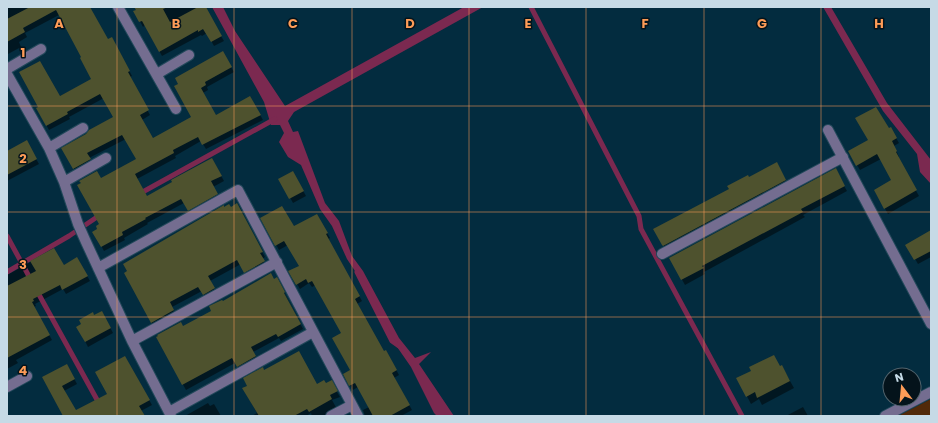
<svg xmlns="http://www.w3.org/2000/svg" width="938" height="423" viewBox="0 0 938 423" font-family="Poppins,sans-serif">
<rect width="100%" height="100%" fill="#032c3f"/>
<path fill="#512909" d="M931,399V416H898Z"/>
<path fill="#7b2950" d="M212,7H223L235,31L285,106L464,7H483L294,112L288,121L293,132L298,131L325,203L339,221L352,256L363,271L399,338L415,358L431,352L419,364L454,416H437L434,413L411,367L395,344L361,280L347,259L332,226L320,209L301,165L288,157L279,142L284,133L280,125H271L264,102Z
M823,7H831L887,103L931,160V184L920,172L917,154L883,111Z"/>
<path fill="#0007" d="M7,7H89L107,41L112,38L132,76L130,77L150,115L142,120L153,139L193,118L176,86L223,53L234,72L207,87L208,90L203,93L215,116L250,97L263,120L206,149L201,141L175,156L176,158L137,179L147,197L212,159L224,181L213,187L220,199L191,215L184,203L147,223L148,224L124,238L125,240L104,251L94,232L99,230L100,225L101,179L137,160L126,139L89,158L93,165L77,174L63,149L114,117L104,98L69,117L70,119L49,130L37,108L93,79L83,58L59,15L25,33L27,37L19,42L21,47L8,54L7,52Z
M138,7H204L224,41L214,46L207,33L202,36L201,35L162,56L145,25L143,27L135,12L139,9Z
M891,129L899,143L894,146L899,157L898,158L919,196L888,214L875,191L893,181L881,159L860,170L849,152Z
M26,141L39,164L7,181V152Z
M776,164L788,185L666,250L655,230Z
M835,170L847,191L803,215L805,217L704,272L705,274L685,285L670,258Z
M293,172L306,196L293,203L280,179Z
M236,205L265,257L262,259L267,267L248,277L241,264L210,281L217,294L206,299L202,291L172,307L176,316L154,328L126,273L224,208H230Z
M317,215L330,238L328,239L362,301L357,304L383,353L386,351L399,375L394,378L412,410L401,416H365L363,410L369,407L358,387L353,390L344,374L351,370L343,333L316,285L312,287L309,283L300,289L290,272L300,266L288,245L279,250L262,218L293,228Z
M931,231V257L918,264L907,245Z
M54,249L63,266L77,258L90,281L66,294L63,289L35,304L36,306L34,307L52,340L16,360L18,363L7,369V270L9,274Z
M277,279L303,329L281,341L279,338L253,352L258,361L240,371L235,363L186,390L157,337L183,327L213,311L222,303Z
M102,312L113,333L88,347L78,327Z
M125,357L152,405L141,411L144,416H64L43,378L67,365L77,384L64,391L75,412L108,394Z
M264,371L316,385H326L331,382L340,397L332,400L338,411L331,416H312L311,413L306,416H252L257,413L244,389L248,386Z
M786,374L794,388L762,405L759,399L751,404L738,379Z
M208,403L210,406L214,404L221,416H185Z
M803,407L808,416H786Z"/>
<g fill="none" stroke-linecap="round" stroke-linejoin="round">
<path stroke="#7b2950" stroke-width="5" d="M531,7L639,216L641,229L742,416
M139,194L275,119
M7,236L31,280
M7,272L69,236L100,215
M357,272L392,341L399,346
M37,291L106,416"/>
</g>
<path fill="#4e522e" d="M30,7H90L108,39L112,37L130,71L128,72L149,110L140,115L153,138L191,117L174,86L178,84L175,78L223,51L232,67L205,82L206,85L201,88L216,115L250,96L261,115L202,145L198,137L173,150L174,153L135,174L147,196L172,182L171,180L212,158L222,176L211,181L218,194L188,211L181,199L145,218L146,219L122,232L123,235L101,247L92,232L97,229L96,226L99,224L77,185L81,183L79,181L97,171L101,178L136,159L122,135L87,153L91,159L73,169L61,148L86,134L89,130L113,117L100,94L67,112L68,114L46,126L36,108L38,107L19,72L40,61L60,96L91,79L80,58L81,57L56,10L23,28L25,32L7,42V19Z
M134,7H168L163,9L170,22L198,7H206L222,36L211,42L203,29L198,32V30L159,52L142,21L139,22L133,11L136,10Z
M876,107L889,128L891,127L897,138L892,141L897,151L896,152L917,190L884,209L874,190L891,180L877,154L856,166L848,151L868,140L855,118Z
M27,140L37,159L7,175V151Z
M777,162L786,180L663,246L662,245L653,229L729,189L727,186L748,175L749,177Z
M836,168L845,186L801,209L803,212L702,266L704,268L681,280L669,258Z
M293,171L304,191L289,199L278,179Z
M237,203L263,252L260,253L265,261L244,273L237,260L208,276L215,288L203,295L198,287L170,302L174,310L151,323L124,273L127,271L123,264L224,205V207L229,204L231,207Z
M282,206L294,226L317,214L328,233L326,234L360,296L355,299L384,351L386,350L397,370L392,373L410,405L390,416H373L355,383L349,386L343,374L350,370L332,338L341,333L312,281L308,283L306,279L296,285L288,271L299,266L284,241L275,246L260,218Z
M931,230V251L914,260L905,245Z
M54,248L64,265L77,257L88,276L62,290L60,285L33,299L34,301L32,302L50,335L7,358V286L36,271L30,261Z
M271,273L274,279L277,277L285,292L284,293L301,324L278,337L276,334L251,347L256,356L237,367L232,358L182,385L156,337L158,336L157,335L181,322L183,326L211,311L209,306L222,300L223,301Z
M102,311L111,328L85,342L76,327L81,324L79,320L93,312L94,315Z
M299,351L317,384L324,380L326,383L332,380L338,391L330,395L332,399L309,412L307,409L294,416H259L242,388L247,386L243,378L263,367L264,370Z
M774,355L780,366L782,365L790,381L757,398L755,392L746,397L736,378L751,371L749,367Z
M125,356L150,400L139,406L145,416H63L42,377L67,364L75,379L62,386L76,410L107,394L95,372Z"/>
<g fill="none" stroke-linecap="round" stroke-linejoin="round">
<defs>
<path id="minor" d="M118,7L176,109
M7,69L41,49
M7,74L49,148L64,182L78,224L86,242L132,341L171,416
M157,74L189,55
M828,130L931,324
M49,148L83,128
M64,182L106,158
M662,254L843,157
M98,268L238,190L358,416
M132,341L277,262
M7,387L27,376
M169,412L313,332
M331,416L352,405
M885,416L931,392"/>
</defs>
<use href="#minor" stroke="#22485a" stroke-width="12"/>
<use href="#minor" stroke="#746d90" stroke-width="10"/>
</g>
<path fill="none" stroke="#fe9c57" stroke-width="1" stroke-opacity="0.55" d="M117,7V416M234,7V416M352,7V416M469,7V416M586,7V416M704,7V416M821,7V416M7,106H931M7,212H931M7,317H931"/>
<g font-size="13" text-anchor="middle" font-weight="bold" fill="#fe9c57" stroke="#04131b" stroke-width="3" stroke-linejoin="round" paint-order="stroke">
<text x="59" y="28">A</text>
<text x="176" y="28">B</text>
<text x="293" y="28">C</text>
<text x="410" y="28">D</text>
<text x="528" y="28">E</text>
<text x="645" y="28">F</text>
<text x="762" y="28">G</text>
<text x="879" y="28">H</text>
<text x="23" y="57">1</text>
<text x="23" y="163">2</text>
<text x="23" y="269">3</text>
<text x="23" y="375">4</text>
</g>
<rect width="938" height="423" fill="none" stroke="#c6dae6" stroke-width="16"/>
<g transform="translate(902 387) rotate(344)"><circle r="19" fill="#04131b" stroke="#52636c"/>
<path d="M0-3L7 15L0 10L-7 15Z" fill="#fe9c57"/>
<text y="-6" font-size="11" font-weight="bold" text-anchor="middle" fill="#c6dae6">N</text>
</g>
</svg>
